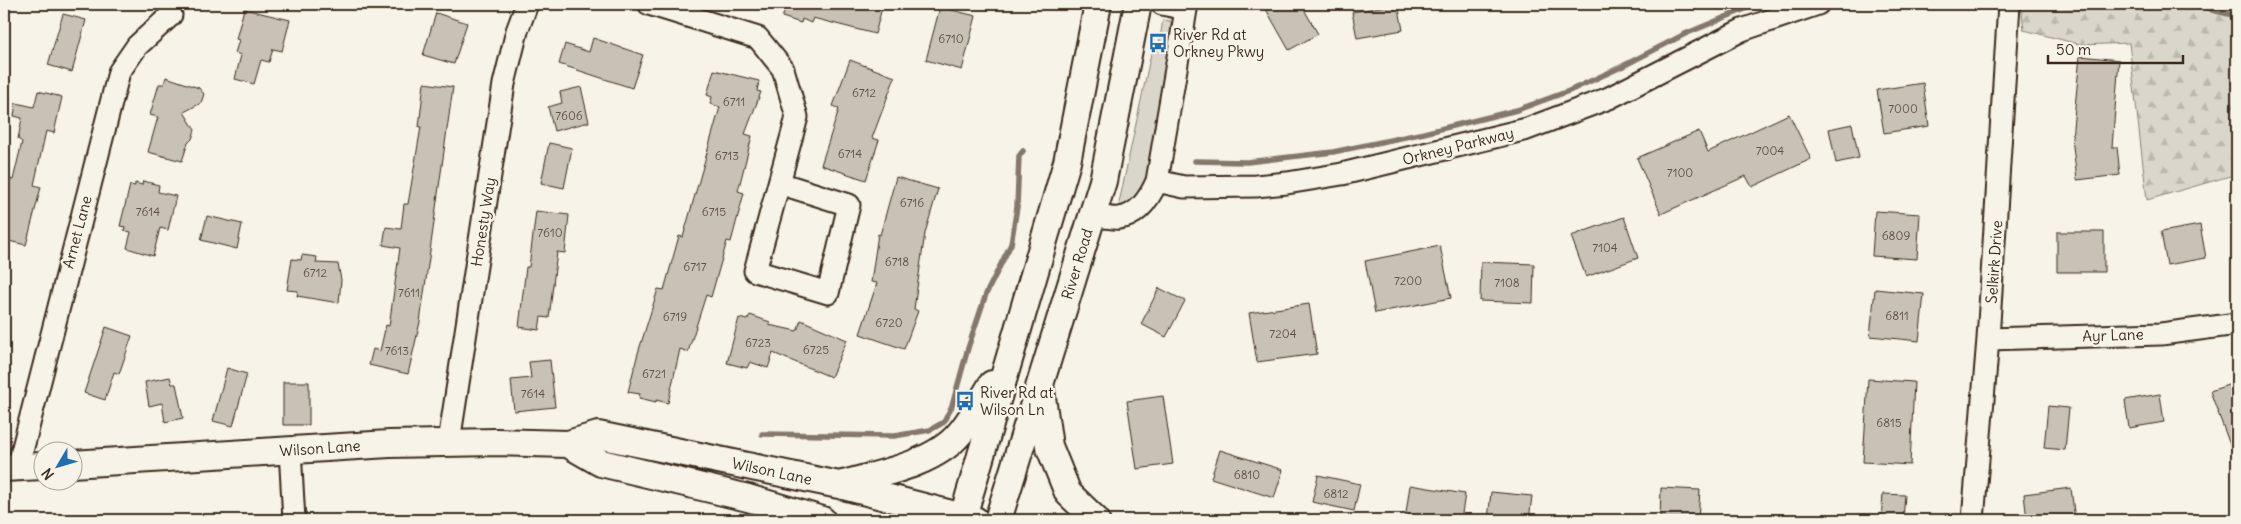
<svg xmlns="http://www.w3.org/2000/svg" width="2241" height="524" viewBox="0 0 2241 524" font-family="Delius,sans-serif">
<defs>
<pattern id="forest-firs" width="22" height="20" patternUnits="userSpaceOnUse" patternTransform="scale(1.25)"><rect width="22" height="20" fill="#dbd6cb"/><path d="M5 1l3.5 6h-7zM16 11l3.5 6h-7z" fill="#bdb8ae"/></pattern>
</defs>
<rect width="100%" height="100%" fill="#f7f3e8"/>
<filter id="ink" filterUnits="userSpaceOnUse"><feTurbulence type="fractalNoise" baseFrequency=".02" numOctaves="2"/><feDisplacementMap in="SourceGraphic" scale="10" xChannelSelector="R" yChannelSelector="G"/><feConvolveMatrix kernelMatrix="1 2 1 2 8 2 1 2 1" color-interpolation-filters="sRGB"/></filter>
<g filter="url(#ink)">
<path fill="#dbd6cb" stroke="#8b8074" d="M1163,20L1171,21L1170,43L1149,167C1145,185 1138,198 1123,208L1119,203L1152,49L1158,50Z"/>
<path fill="url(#forest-firs)" stroke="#8b8074" d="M2021,4H2237V174L2147,200L2129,43L2082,45L2024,30Z"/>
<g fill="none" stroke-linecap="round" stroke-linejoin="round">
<path stroke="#84786c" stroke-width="5.5" d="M2206,4L2212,10L2237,16
M1195,161L1247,162L1333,152L1424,133L1517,110L1569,91L1621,67L1685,34L1757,4
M762,434L894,436L930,430L944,422L952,406L968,348L986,294L1011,244L1017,207L1019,156L1023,151"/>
</g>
<path fill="#c8c1b6" stroke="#3b2a1e" d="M771,4H883L875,34L813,18L811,23L802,19L801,23L782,17L785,11Z
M1263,4H1301L1318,34L1289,50Z
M1398,4L1403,30L1357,38L1352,12Z
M940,7L976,16L962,70L926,60Z
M244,9L290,20L282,51L273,49L269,62L261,60L254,84L235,79L241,55L235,53L239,40L236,39Z
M436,13L467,23L454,64L423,55Z
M63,14L86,20L72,72L48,65Z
M593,38L643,55L632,88L559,64L565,44L589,52Z
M2080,56L2119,60L2112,147H2117L2120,175L2077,180L2072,138Z
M850,60L895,77L872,138L879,140L866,180L821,165L839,109L833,106Z
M714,70L759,81L757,91L761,92L745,134L752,136L738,191L744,193L731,242L727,241L711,297L706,295L688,352L680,349L668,403L656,400V402L639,398L640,394L628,392L638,353L658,289L664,290L679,236L683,237L720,107L710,104L712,97L707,95Z
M166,77L199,88L204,94L201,103L184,112L195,130L192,139L188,143L182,161L148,152L158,117L150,115L159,84H164Z
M424,83L453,87L420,322L408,374L369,365L373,349L380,351L386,325L389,326L400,248L383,245L386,227L401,229L404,204H408L421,127H419Z
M1923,83L1929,126L1884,133L1877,90Z
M581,87L589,122L554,131L548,107L562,103L560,92Z
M38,91L62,97L54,133L46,131L34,185L41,187L26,245L4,240V178L13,180L22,142L18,139L22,118L14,116L16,103L34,107Z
M1789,114L1811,159L1752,187L1746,176L1661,214L1637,158L1699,131L1708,152Z
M1852,124L1859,158L1836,163L1829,129Z
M549,143L572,148L564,188L541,183Z
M896,177L938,189L925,233L914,309L918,311L904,349L860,334L877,283L871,282L878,234L880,235Z
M143,181L159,185L158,192L176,196L168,230L160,228L153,256L127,248L131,232L124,230L125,227L120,226L130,185L135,186V183L142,185Z
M536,211L569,215L565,253L557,252L549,318L541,317L539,330L519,327L526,267H529Z
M1875,211L1920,214L1917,259L1872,256Z
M207,216L242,224L237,249L201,240Z
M1624,217L1638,258L1586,277L1571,236Z
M2200,225L2206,258L2167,265L2161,232Z
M2057,232H2104V272H2057Z
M1440,246L1451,298L1375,313L1365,261Z
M302,255L317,257L316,263L338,264L341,280L339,303L297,296L298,291L287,290L292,259L301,260Z
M1481,262L1534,264L1533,303L1480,301Z
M1159,288L1185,301L1166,337L1141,324Z
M1875,289L1924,294L1919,341L1870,336Z
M1309,304L1317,354L1257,362L1249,313Z
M750,315L770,322L769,325L797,331L801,320L847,340L831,377L773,353L768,368L750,362L747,368L727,363L739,318L747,320Z
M106,327L132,336L119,374L114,372L105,400L84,393Z
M550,360L555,407L514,411L511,380L531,378L529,362Z
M227,368L247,374L233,426L213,421Z
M170,377L172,384H176L183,418L165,422L162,403L149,406L145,382Z
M1868,379L1914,382L1910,465L1863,462Z
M283,382H309V425H283Z
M2237,382V460L2236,461L2210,391Z
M2160,394L2164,422L2129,428L2125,400Z
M1163,396L1173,464L1137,469L1127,401Z
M2048,406L2069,408L2065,450L2044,448Z
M1220,450L1283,470L1274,498L1211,478Z
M1318,475L1360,484L1354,511L1312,502Z
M1410,485L1465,494L1461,520H1405Z
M1661,488L1700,490L1698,520H1660Z
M2071,488L2075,520H2027L2024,494Z
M1491,492L1532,496L1529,520H1488Z
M1883,494L1905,495L1903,520H1881Z"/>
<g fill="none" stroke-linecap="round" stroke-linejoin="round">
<defs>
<path id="minor" d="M649,4L758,38L783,69L797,117L755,271L828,293L849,205L779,183
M1162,4L1186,9
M1157,181L1184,187L1256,186L1287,183L1342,174L1527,129L1609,98L1742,30L1818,4
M1092,215C1100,216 1111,219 1119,218C1139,216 1150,197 1157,181L1187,4
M1988,339L2161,334L2237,324
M449,442L504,84L517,31L527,4
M290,450L294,520
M18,467L119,72L137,46L171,15
M1973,520L1988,339L2009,4"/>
<path id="major" d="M1041,390L1049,446L1068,493L1096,520
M568,444L601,463L748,498L822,520
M72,464L389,444L496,442L568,444L598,435L839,485L975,520
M4,468L42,466
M840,485C877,474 934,465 960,433C972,418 982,401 992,384
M962,520L1067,162L1098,4
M998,520L1103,181L1138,4"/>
</defs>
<use href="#minor" stroke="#3b2a1e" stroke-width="25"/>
<use href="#major" stroke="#3b2a1e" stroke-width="30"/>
<use href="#minor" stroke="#f7f3e8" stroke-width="21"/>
<use href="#major" stroke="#f7f3e8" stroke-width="26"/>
</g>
</g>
<defs>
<symbol id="bus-bare" viewBox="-9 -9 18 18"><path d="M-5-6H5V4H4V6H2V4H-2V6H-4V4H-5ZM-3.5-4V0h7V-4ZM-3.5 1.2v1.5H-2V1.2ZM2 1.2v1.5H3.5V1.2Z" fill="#1f6fb2" stroke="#f7f3e8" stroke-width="2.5" paint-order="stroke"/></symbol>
</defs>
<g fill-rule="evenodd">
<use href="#bus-bare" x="1144" y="29" width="28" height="28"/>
<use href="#bus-bare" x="951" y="387" width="28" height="28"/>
</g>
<g text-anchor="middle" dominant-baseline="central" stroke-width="5" stroke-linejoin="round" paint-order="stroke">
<g font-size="12" fill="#5e5044">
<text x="951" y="38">6710</text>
<text x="864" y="92">6712</text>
<text x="734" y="101">6711</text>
<text x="1903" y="108">7000</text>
<text x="569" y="115">7606</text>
<text x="1770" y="150">7004</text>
<text x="850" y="153">6714</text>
<text x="727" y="155">6713</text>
<text x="1680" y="172">7100</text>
<text x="912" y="202">6716</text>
<text x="148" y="211">7614</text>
<text x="714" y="211">6715</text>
<text x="550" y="232">7610</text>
<text x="1896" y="235">6809</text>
<text x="1605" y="247">7104</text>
<text x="897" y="261">6718</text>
<text x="695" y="266">6717</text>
<text x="315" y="272">6712</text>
<text x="1408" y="280">7200</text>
<text x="1507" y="282">7108</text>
<text x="409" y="292">7611</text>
<text x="1897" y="315">6811</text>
<text x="675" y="316">6719</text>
<text x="889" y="322">6720</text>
<text x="1283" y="333">7204</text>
<text x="758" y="342">6723</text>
<text x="816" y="349">6725</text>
<text x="397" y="350">7613</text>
<text x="654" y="373">6721</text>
<text x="533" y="393">7614</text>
<text x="1889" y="422">6815</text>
<text x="1247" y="474">6810</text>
<text x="1336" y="493">6812</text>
</g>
<g font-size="15" fill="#3b2a1e" stroke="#f7f3e8" text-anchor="start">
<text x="1173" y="34">River Rd at<tspan x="1173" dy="17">Orkney Pkwy</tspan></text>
<text x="980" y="392">River Rd at<tspan x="980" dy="17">Wilson Ln</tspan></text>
</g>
<g font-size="15" fill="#3b2a1e" stroke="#f7f3e8">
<text transform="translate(1458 146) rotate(-14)">Orkney Parkway</text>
<text transform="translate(483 222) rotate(-81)">Honesty Way</text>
<text transform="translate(77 232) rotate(-75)">Arnet Lane</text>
<text transform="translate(1994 262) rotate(-86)">Selkirk Drive</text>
<text transform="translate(1077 264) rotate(-73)">River Road</text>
<text transform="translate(2113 335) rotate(-2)">Ayr Lane</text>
<text transform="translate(320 448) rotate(-4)">Wilson Lane</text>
<text transform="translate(772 471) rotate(12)">Wilson Lane</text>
</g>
</g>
<rect width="2241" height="524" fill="none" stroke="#f7f3e8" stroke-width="20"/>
<rect x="10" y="10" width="2221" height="504" fill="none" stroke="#3b2a1e" stroke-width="2" filter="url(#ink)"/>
<g transform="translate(58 466) rotate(232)"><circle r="24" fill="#f7f3e8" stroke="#aca397"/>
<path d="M0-4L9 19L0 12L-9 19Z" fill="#1f6fb2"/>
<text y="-8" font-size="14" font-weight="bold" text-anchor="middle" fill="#3b2a1e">N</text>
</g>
<path d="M2048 55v8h135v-8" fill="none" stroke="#3b2a1e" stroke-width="2.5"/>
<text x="2056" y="55" font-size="15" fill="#3b2a1e" stroke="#f7f3e8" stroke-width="4" paint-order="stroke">50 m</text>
</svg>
